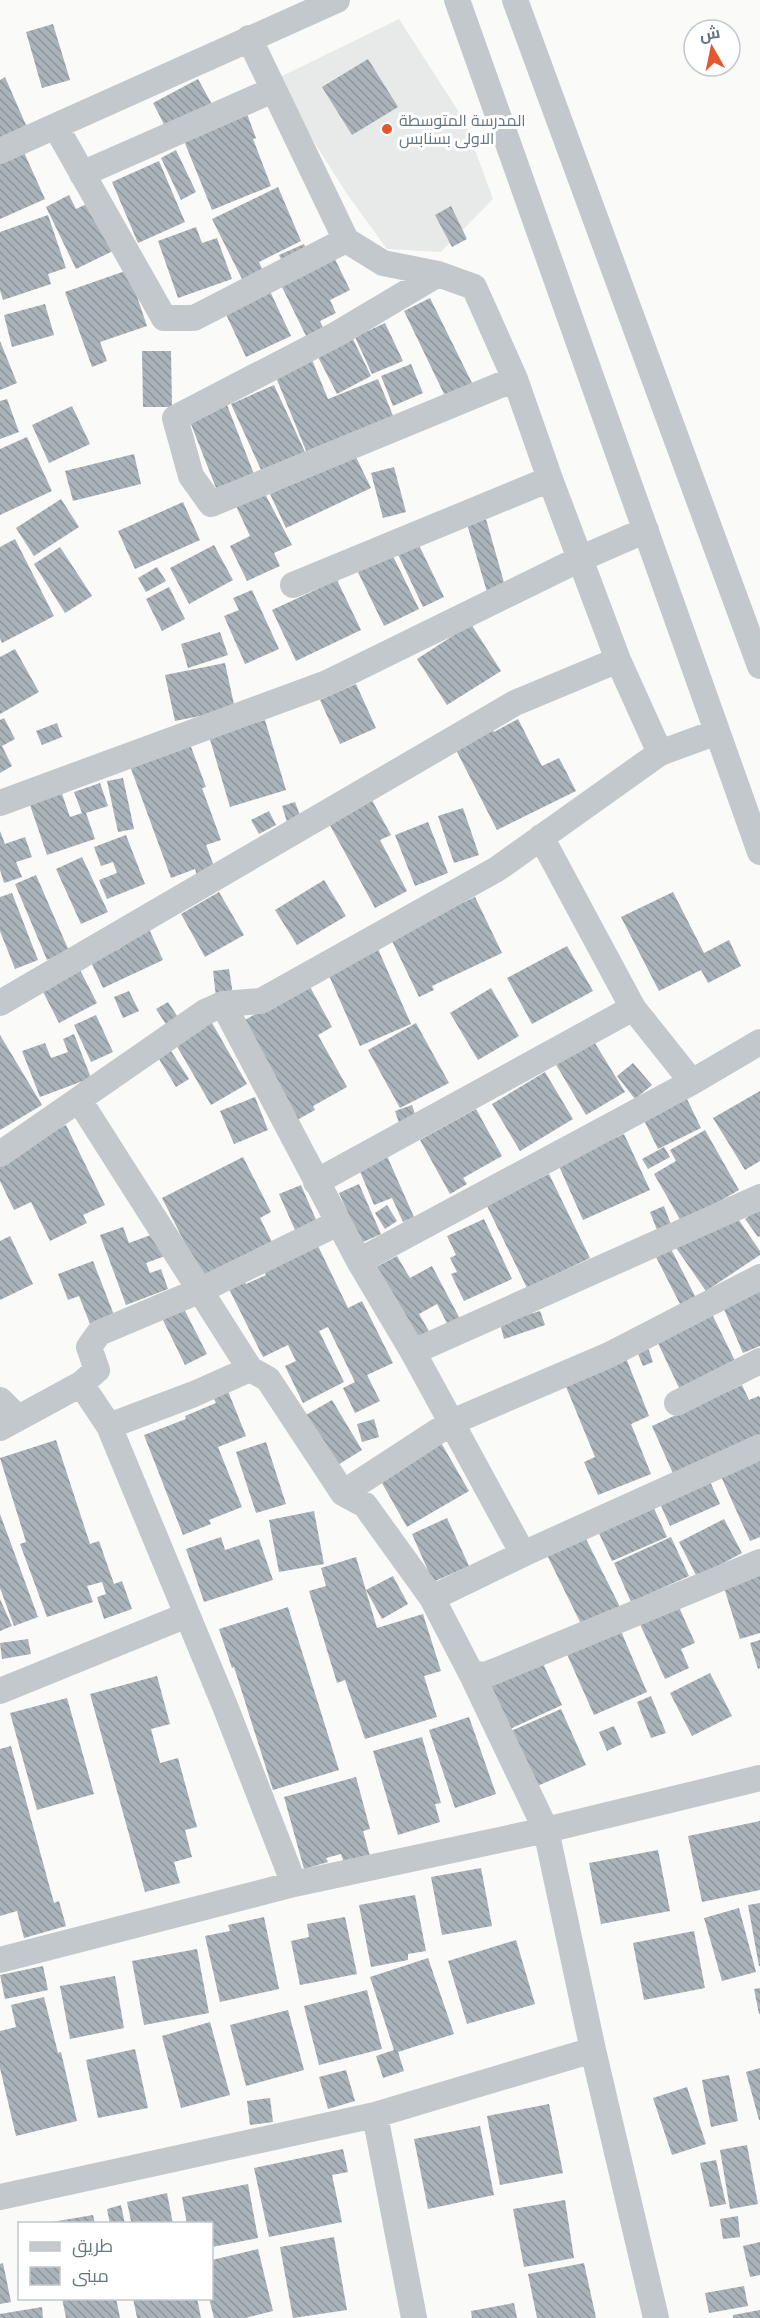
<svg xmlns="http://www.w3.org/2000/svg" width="760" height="2318" viewBox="0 0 760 2318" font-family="Roboto,Cairo,sans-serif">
<defs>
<pattern id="building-back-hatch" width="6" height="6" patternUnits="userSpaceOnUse" patternTransform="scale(1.5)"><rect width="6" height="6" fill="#aab3b9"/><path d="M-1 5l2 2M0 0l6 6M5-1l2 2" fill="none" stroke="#8e969c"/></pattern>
</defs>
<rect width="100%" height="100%" fill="#fafaf8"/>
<path fill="#e8e9e9" d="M399,19L464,120L493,199L441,252L387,249L347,194L311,137L278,78Z"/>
<path fill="url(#building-back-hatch)" d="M53,24L70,80L42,88L26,32Z
M368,59L398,107L352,135L322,87Z
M5,77L29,132L0,144V80Z
M198,79L214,108L168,132L153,103Z
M244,106L256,138L253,139L271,186L212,210L180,131Z
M22,148L45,199L0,219V158Z
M176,150L196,192L181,200L161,158Z
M159,161L185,222L138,243L112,182Z
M278,187L301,241L259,262L263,271L243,281L212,219Z
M69,195L76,209L93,201L117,249L76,269L46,207Z
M451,206L467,239L452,247L435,215Z
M48,215L66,268L48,274L51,284L3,300L0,290V232Z
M196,227L202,243L217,238L232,279L178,298L158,241Z
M304,244L309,255L284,265L279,255Z
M333,255L350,290L330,300L336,313L320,321L326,334L309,342L279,281Z
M128,270L147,326L100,342L107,361L92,367L65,292Z
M268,287L291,336L246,357L223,308Z
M430,298L473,385L446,398L404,311Z
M45,304L54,335L12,347L4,315Z
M385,323L403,361L372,374L355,337Z
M351,335L371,376L337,394L316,353Z
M0,341L17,383L0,390Z
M142,351H171L172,407H143Z
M312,360L328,399L378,379L394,418L307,453L275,375Z
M411,364L423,393L393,406L381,376Z
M274,385L305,452L262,472L231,404Z
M7,399L19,432L0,439V401Z
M227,405L254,474L216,488L189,419Z
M72,406L90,444L49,463L32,425Z
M27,437L52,491L0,515V449Z
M134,454L141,484L73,501L65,471Z
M355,455L371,488L286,528L270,494Z
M394,467L406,512L383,518L371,473Z
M264,492L292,545L274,553L280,566L247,581L230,546L250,536L236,506Z
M61,499L79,527L34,556L16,528Z
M183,502L200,540L135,569L118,531Z
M486,519L505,586L487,592L467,524Z
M15,539L54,616L2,643L0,638V547Z
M416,539L444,597L423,607L395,548Z
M214,545L233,580L189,604L170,568Z
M60,547L92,596L65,613L34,564Z
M390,550L419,609L384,626L355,566Z
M157,567L166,581L146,592L138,578Z
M337,580L361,630L296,661L272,610Z
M169,587L185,619L162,631L146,599Z
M252,590L279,649L245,664L224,616L239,610L233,598Z
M471,624L501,671L447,705L417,659Z
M220,632L228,655L188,668L181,644Z
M15,649L39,692L0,714V657Z
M225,663L235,709L175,721L165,675Z
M356,684L376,728L340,744L320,700Z
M4,718L15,739L2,746L12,766L0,773V720Z
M518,719L542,766L559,758L576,791L497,830L455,748L492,729L494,732Z
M265,720L286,790L230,807L209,736Z
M57,723L62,737L42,745L36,731Z
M190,744L206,787L202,788L221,840L206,845L215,869L197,875L195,869L171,878L130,766Z
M123,778L134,829L118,832L107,781Z
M100,783L108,806L86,813L95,839L47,855L29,802L61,791L70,817L82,813L74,792Z
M368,793L391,835L380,840L407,891L375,908L325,816Z
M295,802L301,818L287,822L282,806Z
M463,808L479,855L454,863L438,816Z
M269,811L276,825L259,834L251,820Z
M428,822L448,873L415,886L395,835Z
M0,831L5,844L25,837L32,857L16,862L22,877L4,883L0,870Z
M126,835L145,884L107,899L99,880L117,873L113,862L101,866L94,847Z
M82,857L108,912L81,924L56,869Z
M36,875L69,951L47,960L15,884Z
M324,880L346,916L297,945L275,910Z
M219,892L244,935L205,957L181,914Z
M673,892L704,953L729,940L741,966L708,983L701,970L659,991L621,917Z
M12,893L38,960L15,969L0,931V897Z
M475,897L502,953L432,986L434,990L419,997L390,937Z
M149,929L163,960L103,988L91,962L121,948L119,942Z
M567,946L593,991L532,1024L507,978Z
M378,949L411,1024L360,1046L327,971Z
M229,969L233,995L216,997L213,971Z
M80,970L97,1003L59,1023L42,990Z
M309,985L332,1027L318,1035L347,1087L313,1106L315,1110L297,1120L241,1022Z
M491,988L519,1036L478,1060L450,1013Z
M129,991L139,1011L123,1018L114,997Z
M168,1002L181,1022L169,1029L156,1009Z
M96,1015L113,1052L91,1062L74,1025Z
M208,1016L247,1084L211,1105L171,1036Z
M416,1023L449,1083L400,1108L368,1050Z
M74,1034L91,1078L40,1097L22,1051L45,1043L51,1058L68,1052L63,1039Z
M0,1035L42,1105L0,1130Z
M593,1040L625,1092L586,1115L555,1063Z
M171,1051L189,1079L176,1087L159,1059Z
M633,1063L652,1085L635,1099L617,1076Z
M545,1072L573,1119L520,1151L492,1104Z
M760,1091V1161L745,1170L713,1118Z
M685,1095L701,1128L658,1149L642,1116Z
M255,1097L268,1130L234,1144L220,1111Z
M412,1105L417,1120L400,1126L395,1111Z
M476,1109L502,1156L463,1178L467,1184L450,1194L420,1140Z
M66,1125L105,1205L83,1215L87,1223L50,1241L31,1202L14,1210L0,1181V1157Z
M705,1130L739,1190L682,1223L654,1174L676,1161L670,1150Z
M624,1134L650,1190L583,1220L558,1164Z
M664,1147L670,1157L648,1169L642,1159Z
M387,1156L414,1217L403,1222L392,1198L374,1205L359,1169Z
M243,1157L271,1212L260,1218L274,1246L204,1281L162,1198Z
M549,1174L590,1258L527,1288L486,1204Z
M359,1184L381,1234L361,1243L339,1193Z
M301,1185L317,1222L295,1230L279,1194Z
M387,1205L397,1221L385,1229L375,1213Z
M664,1206L671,1225L657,1230L650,1212Z
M760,1208V1236L758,1237L745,1219Z
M732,1210L760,1251V1255L706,1291L674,1245Z
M484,1219L512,1279L464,1301L451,1274L457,1272L450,1258L456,1255L447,1236Z
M123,1227L129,1243L159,1232L168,1255L146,1263L150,1273L161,1269L168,1289L126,1305L100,1235Z
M10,1236L33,1284L0,1300V1241Z
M317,1244L348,1308L362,1301L393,1363L367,1375L380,1401L355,1413L343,1388L355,1382L328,1327L319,1331L344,1382L303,1403L285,1366L296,1361L288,1345L263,1357L228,1287L243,1280L246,1284L266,1275L264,1270Z
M671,1249L696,1298L681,1306L656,1257Z
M397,1256L410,1278L432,1266L460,1319L448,1325L437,1304L419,1314L430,1333L409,1344L370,1270Z
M93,1261L114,1315L90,1324L79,1296L68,1300L58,1274Z
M760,1283V1346L743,1353L720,1300Z
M182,1305L207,1354L185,1365L161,1316Z
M540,1311L545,1325L504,1339L500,1323Z
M711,1312L737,1365L681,1392L656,1339Z
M647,1345L653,1362L643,1366L636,1349Z
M624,1353L649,1416L631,1424L651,1474L598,1495L584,1462L595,1457L562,1377Z
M742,1385L749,1400L759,1396L760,1398V1437L675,1478L652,1426Z
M228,1391L246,1436L218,1447L242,1507L209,1520L211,1524L183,1535L144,1435L186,1419L185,1416L216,1403L213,1397Z
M332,1400L362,1450L336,1466L306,1415Z
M374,1419L379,1437L362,1442L357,1424Z
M56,1440L90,1544L99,1541L114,1584L122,1581L132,1609L104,1619L97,1597L106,1594L102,1582L87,1586L93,1602L47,1617L20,1544L26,1542L0,1458Z
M440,1441L469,1491L407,1527L378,1476Z
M266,1442L286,1504L256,1513L236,1452Z
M760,1454V1537L750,1541L719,1472Z
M708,1477L720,1504L670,1526L658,1499Z
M651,1502L667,1537L612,1561L596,1527Z
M314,1511L324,1564L279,1572L269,1520Z
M0,1514L38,1617L14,1626L0,1588Z
M447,1518L469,1566L433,1582L412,1534Z
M724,1519L742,1553L697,1577L679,1542Z
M583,1533L620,1607L582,1626L546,1553Z
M221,1537L225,1550L259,1539L273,1580L204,1602L186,1549Z
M671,1537L689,1576L631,1602L614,1563Z
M356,1557L377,1628L423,1614L441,1671L424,1676L437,1717L365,1739L345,1680L337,1683L309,1591L326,1586L321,1568Z
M760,1569V1633L740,1639L722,1581Z
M393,1576L408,1604L382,1619L366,1590Z
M0,1599L12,1626L0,1631Z
M678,1605L695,1643L681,1649L689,1668L665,1679L639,1622Z
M288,1607L339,1770L273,1790L234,1667L232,1668L219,1629Z
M620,1629L647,1692L594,1715L566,1652Z
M28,1639L31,1654L2,1659L0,1643Z
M760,1640V1668L758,1669L750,1643Z
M541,1659L562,1705L510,1729L489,1683Z
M710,1673L732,1716L692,1736L670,1693Z
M157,1676L170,1724L151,1729L160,1763L178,1758L197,1827L185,1830L192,1857L174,1862L180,1883L145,1892L90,1694Z
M651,1696L666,1733L651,1738L637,1702Z
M67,1698L94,1794L37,1810L10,1713Z
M561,1709L586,1765L535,1787L511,1731Z
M469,1717L496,1794L455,1808L429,1730Z
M614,1726L622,1744L607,1751L599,1732Z
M422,1737L441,1803L435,1804L440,1822L398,1835L373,1751Z
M11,1746L54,1903L59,1901L66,1926L24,1938L17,1911L0,1916V1749Z
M356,1777L370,1829L363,1831L370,1856L344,1863L341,1854L326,1858L328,1862L304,1869L284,1797Z
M760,1821V1890L702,1902L688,1836Z
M658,1850L670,1911L601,1924L589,1863Z
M481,1868L492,1926L442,1935L431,1877Z
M415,1895L426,1951L408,1954V1960L371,1967L359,1905Z
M760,1903V1966H759L748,1905Z
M739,1908L756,1972L722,1981L704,1918Z
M264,1917L279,1989L220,2002L205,1936L230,1931L228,1925Z
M345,1917L357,1974L300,1985L291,1941L309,1937L307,1924Z
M694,1931L705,1988L644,2000L633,1943Z
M516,1940L535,2004L467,2024L448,1961Z
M197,1949L209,2013L144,2025L132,1961Z
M428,1958L454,2034L398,2052L404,2071L383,2078L376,2056L394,2050L370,1977Z
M43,1966L48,1990L5,1999L0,1975Z
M115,1976L124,2028L70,2039L60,1986Z
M760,1988V2014H759L754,1989Z
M367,1990L382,2049L319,2065L304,2006Z
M44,1997L58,2053L61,2052L77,2121L16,2136L0,2068V2031L16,2027L11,2005Z
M288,2010L304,2070L246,2086L230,2025Z
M210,2022L230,2095L181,2108L162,2036Z
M135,2049L148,2108L98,2118L86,2060Z
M760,2068V2120H759L746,2072Z
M346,2070L355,2101L328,2109L319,2077Z
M729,2075L738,2121L711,2127L702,2080Z
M687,2087L706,2144L672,2155L653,2098Z
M270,2098L273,2122L250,2125L247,2101Z
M549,2104L563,2173L500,2185L487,2116Z
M480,2126L494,2195L428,2209L414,2139Z
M747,2145L758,2204L730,2209L720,2150Z
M343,2149L348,2172L332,2175L342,2222L269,2237L254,2168Z
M716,2160L726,2204L710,2207L700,2163Z
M248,2184L258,2238L212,2247V2224H187L182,2197Z
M167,2193L173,2224H126L131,2221L127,2202Z
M565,2200L574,2258L524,2267L513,2209Z
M121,2205L125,2224H110L107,2209Z
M93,2215L95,2224H52V2222Z
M738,2216L740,2237L723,2239L720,2219Z
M334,2237L347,2310L293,2318L280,2247Z
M760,2242V2275L750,2277L743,2246Z
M258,2249L273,2311L245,2318H214L209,2298H212V2260Z
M3,2263L11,2302L0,2304V2264Z
M584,2263L596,2318H537L528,2274Z
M744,2286L748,2306L709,2313L705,2293Z
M62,2298H116L120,2318H66Z
M133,2298H197L201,2318H137Z
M514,2303L517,2318H472L471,2311Z
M42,2307L43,2318H0V2314Z
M760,2310V2318H733V2315Z"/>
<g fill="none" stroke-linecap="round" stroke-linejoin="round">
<path stroke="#c3c8cc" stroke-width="26" d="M457,0L760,852
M515,0L760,666
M249,38L346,240L383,263L438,274
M56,127L164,318H194L346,240
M0,151L337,0
M82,174L273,90
M515,379L211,504L191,476L175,418L337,334L438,274L474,287L515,379L550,479
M293,585L550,479L618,660L660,753L717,732
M0,803L327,683L582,558L646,530
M541,837L633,1008L692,1082
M0,1003L515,703L618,660
M223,1004L359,1261L692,1082L760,1042
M79,1100L250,1369
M0,1154L205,1012L223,1004L261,1001L497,869L660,753
M316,1182L633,1008
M359,1261L413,1352L523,1554
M413,1352L760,1197
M81,1384L97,1370L89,1347L99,1333L201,1290L338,1223
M0,1400L18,1418
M677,1403L760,1361
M109,1426L194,1394L250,1369L268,1379L343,1493L365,1505L432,1598L471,1673L485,1675L498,1670L760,1562
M0,1428L81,1384L109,1426L225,1706L294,1884
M343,1493L452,1422L609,1355L760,1277
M432,1598L523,1554L760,1447
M471,1673L546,1830L593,2050L656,2318
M0,1691L187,1615
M0,1960L294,1884L546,1830L760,1778
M375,2115L414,2318
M0,2197L375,2115L593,2050"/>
</g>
<circle fill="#e4572e" stroke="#fff" stroke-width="2" cx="387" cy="129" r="6"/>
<g text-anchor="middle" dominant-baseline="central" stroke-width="6" stroke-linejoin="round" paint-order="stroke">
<g font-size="16" fill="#657683" stroke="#fff" text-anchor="start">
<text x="399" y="120">المدرسة المتوسطة<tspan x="399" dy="18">الاولى بسنابس</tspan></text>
</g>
</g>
<rect x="18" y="2222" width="195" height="78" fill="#ffffff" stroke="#c1c8cd" stroke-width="1.5"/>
<rect x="30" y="2242" width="30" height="9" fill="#c3c8cc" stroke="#c1c8cd" stroke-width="1.5"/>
<text x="72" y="2252" font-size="18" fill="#657683">طريق</text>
<rect x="30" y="2267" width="30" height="18" fill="url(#building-back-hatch)" stroke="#c1c8cd" stroke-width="1.5"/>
<text x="72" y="2282" font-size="18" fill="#657683">مبنى</text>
<g transform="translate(712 48) rotate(351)"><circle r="28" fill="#ffffff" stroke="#c1c8cd" stroke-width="1.5"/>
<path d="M0-4.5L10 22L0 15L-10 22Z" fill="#e4572e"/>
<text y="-9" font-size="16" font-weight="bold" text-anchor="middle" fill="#657683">ش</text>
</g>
</svg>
